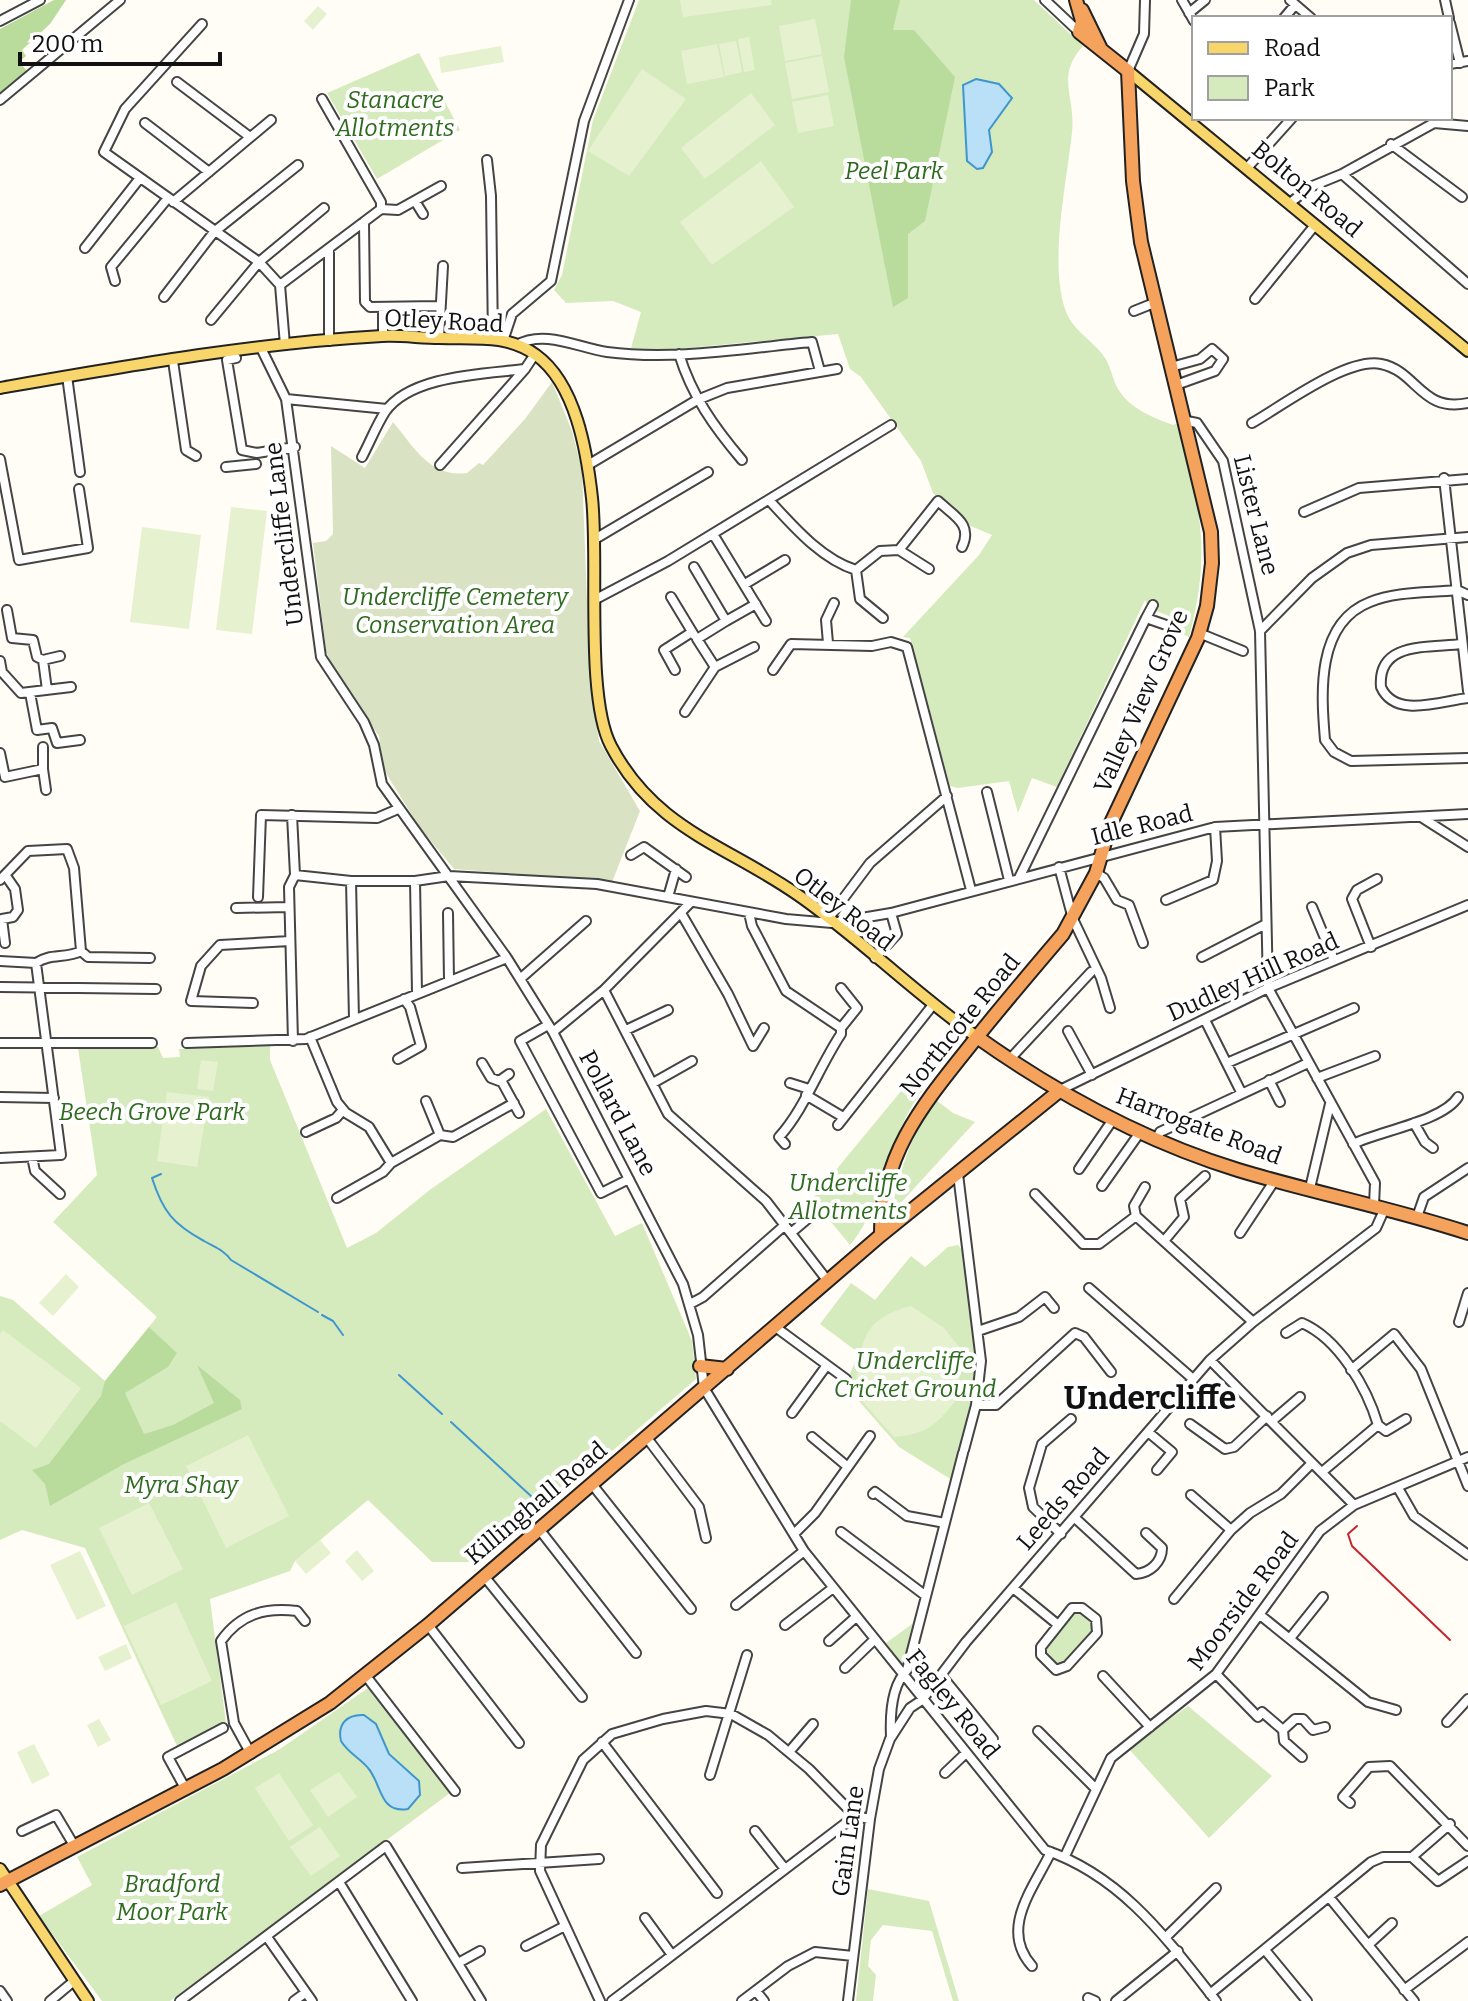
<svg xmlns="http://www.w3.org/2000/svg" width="1468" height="2001" viewBox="0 0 1468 2001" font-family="Bitter,serif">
<rect width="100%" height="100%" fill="#fffdf5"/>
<path fill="#d5ebbd" d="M639,0H1034L1083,46C1055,77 1076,96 1072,132C1067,182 1049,261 1065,309C1071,329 1091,339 1103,355C1111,365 1112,379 1118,389C1130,409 1152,417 1173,425L1178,423C1200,507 1212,551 1189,637L1174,630V618L1149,608L1145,600L1057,787L1032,778L1018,813L1009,781L958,788L950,786L910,638L903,637L979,555L992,535L966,524L933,493L921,461L861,377L850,369L838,334L655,351L631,348L641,312L613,301L566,303L554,290L562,275L593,120Z
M419,53L460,130L377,179L327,93Z
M270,1046V1060L347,1248L376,1233L431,1189L546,1109L615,1236L642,1223L692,1341L696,1379L483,1562H432L368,1500L295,1561L290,1571L210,1599L226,1723L178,1748L85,1548L22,1530L0,1540V1296L13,1300L105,1381L157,1317L53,1222L97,1175L78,1048L158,1047L163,1058L180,1057L179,1049Z
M911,1079L924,1088C885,1138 886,1204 850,1245L812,1199Z
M936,1100L953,1113L975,1122L896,1208L893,1204C902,1166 912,1131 936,1100Z
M958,1245L967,1256L976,1364L971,1408L952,1480L899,1447L845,1385L859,1353L820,1324L851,1283L875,1300L911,1256L925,1267L948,1247Z
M1077,1607L1098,1625L1062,1669L1044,1660L1041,1647Z
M916,1621L906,1660L901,1663L886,1643Z
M368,1688L450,1793L170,2001H102L39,1916L92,1885L77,1857L280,1749Z
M1188,1706L1272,1776L1209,1838L1129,1749Z
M868,1889L929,1901L959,2001H953L932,1931L883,1925L871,1940L868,1966L876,1975L873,2001H856Z"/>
<path fill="#b9dc9c" d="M54,0H66L50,24L22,50L26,56L19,62L28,72L0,93V29Z
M851,0H900L893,30H914L955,77L925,221L908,234V298L893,307L844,57Z
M149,1327L177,1353L168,1367L125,1393L144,1434L173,1425L214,1403L197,1365L240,1400L242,1409L124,1464L50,1506L45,1484L32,1470L49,1464L101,1396L105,1381Z"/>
<path fill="#d9e3c4" d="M552,382L572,431L582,471L590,680L599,741L640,811L612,882L454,869L420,828L392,783L384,769L379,736L334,671L326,651L313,543L326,541L333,534L331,446L365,468L393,422C414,447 430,478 467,473L479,463L483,465L525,419Z"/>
<path fill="#e6f2cf" d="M680,0H771L772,5L683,17Z
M318,6L327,14L313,30L304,21Z
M815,19L822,54L785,61L779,26Z
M749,37L755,70L744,72L738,39Z
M736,41L742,72L725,76L719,44Z
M717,44L724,77L687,84L681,51Z
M501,46L504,62L441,73L439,57Z
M822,56L829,92L792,99L785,63Z
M642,69L686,99L629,176L588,151Z
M751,93L775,125L705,179L681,148Z
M828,95L834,126L798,133L792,102Z
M761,161L794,207L712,265L680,222Z
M231,507L267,511L252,634L216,630Z
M142,527L201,535L189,629L130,622Z
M201,1060L218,1062L213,1091L197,1089Z
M167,1092L209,1097L197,1167L157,1161Z
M66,1274L79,1287L53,1316L39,1303Z
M911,1306L944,1328L960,1348L958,1398C936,1424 929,1434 894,1437L854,1392C864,1344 857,1320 911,1306Z
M3,1330L81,1388L36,1448L0,1421V1334Z
M248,1435L289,1516L226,1548L186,1466Z
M149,1503L183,1569L132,1595L99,1528Z
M320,1540L331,1553L306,1574L295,1561Z
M357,1550L374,1571L362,1581L345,1561Z
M80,1551L106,1606L77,1620L50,1565Z
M176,1602L212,1681L161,1705L124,1626Z
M126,1644L132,1658L105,1671L98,1657Z
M99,1719L111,1740L98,1747L87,1725Z
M34,1744L50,1775L32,1784L17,1752Z
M339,1772L357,1797L328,1817L310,1790Z
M279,1773L313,1825L289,1841L255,1788Z
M320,1827L340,1856L311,1876L290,1847Z"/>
<path fill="#b9e0f7" stroke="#3f96cf" stroke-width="2" d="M976,79L999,84L1012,98L989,130L992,152L983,168L977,169L967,161L963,85Z
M364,1715L376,1724L389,1754L419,1781L420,1795L408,1809C379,1814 382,1784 368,1768C360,1758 348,1753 341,1741C337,1724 347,1714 364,1715Z"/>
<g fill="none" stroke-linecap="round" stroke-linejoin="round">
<path stroke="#3f96cf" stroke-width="2" d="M161,1174L152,1178C163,1212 173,1224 204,1241C214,1247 224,1250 231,1260L318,1312
M322,1315L333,1321L343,1335
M399,1375L442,1414
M451,1422L532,1497"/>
<defs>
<path id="minor" d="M1045,0L1079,32
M1182,0L1194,21
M1290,0L1311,18
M1445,0L1449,18
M1189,13L1205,0
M1284,18L1295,5
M0,21L40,0
M1450,23L1460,63
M202,24L125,109L104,152L259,262L280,285L285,345
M1450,64L1468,61
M1128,71L1144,34L1145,0
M177,82L250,137
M322,99L381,202V209
M0,100L120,0
M145,123L209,172
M1391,144L1462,197
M487,160L491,196L493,338
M1247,168L1292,118
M1342,174L1468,284
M415,201L423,214
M173,202L271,120
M1290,203L1310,187L1342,174L1434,123L1468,126
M381,209L398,210L441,186
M364,222L365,302L370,307L438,306
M85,248L140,178
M329,250V341
M115,281L111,267L168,198
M280,285L381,209
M164,297L214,232L298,165
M1255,299L1315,225
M383,308V336
M1134,311L1154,303
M211,320L259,262L324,208
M439,338L443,266
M503,341L512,314L551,281L584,121L629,0
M517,345C544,329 579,348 607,352C675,361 745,348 812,342L820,371
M261,348L286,399L321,657L364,722L374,745L382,784L507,958L553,1032L683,1284L698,1335L704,1388L804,1551L1045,1850C1122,1876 1167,1939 1216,2001
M679,354C692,396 714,427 742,460
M236,358L227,360L242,450L257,453L295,447
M173,361L186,450L196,456
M1171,367L1200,359L1212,349L1223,359L1215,371L1176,385
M67,376L80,472
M286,399L387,409
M1187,421L1197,423L1223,461L1260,631L1268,988L1375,1183L1374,1205
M1252,423C1282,406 1347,357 1381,364C1417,371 1421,413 1468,403
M362,457C370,442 376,426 385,412C410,375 485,374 525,369
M0,459L19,560L88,548L79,489
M440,465L525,369L535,354
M588,465L697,400L727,388L837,369
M226,467L256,464
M1444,478L1468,691
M769,500C793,526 821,559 856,570L880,551L899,550
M1304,512L1359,488L1468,479
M713,534L766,621
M595,539L708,472
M899,550L938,501C954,516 973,524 962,547
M899,550L929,569
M694,567L726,621L697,639L715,667L754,647
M856,570L860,599L883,618
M745,584L785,560
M1468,595L1457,590C1430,593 1396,591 1370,602C1316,623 1321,693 1325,740L1334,752L1351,761L1468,758
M671,597L694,635
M596,599L668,561L891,425
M7,610L12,638L33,640L37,657L43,660
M1146,618L1153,605
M726,621L756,604
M1260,631L1312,578L1347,553L1371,545L1468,537
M1199,633L1243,651
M828,643L826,620L834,603
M1462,644C1429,648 1377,641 1381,687C1395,719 1441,701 1468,698
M0,661L2,672L21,693L71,687
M675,670L664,650L692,632
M773,670L791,644L872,646L891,642L907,647L971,890
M47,690L43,660L60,656
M30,693L37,730L52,728L57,743L80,740
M685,712L715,667
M43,747V769
M0,753L5,777L43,769L46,790
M987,792L1009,880
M292,815L295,875L289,887L293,1041
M1421,817L1468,847
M631,855L644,847L686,877
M1059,867L1073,919L1101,978L1110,1008
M1096,873L1104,878L1117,900L1129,905L1143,943
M295,875L351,881H415L449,876L597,884L786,919L832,923L891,913L1215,827L1468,814
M1019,878L1146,618L1169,626
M0,880L28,851L67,849L74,868L81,951
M351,881L354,1019
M415,881L417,993
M258,897L261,815L377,818L398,809
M668,897L676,869
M1166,900L1213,880L1217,861L1215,827
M1312,907L1334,960
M236,908L289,907
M448,913L449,980
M681,913L728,994L753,1046L764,1028
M749,913L752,926L786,991L841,1028
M828,919L870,863L947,796
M5,943L2,919L13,917L18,910L15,889L6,876
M1371,947L1352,899L1357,890L1377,879
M1202,957L1264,925
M875,958L897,934L891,913
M0,961L36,963C50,953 66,959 81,951L88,957L150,958
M520,979L586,921
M0,987L156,989
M604,990L668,1114L766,1201L827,1280
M253,1003L191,1001L201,966L220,945L290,941
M1205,1020L1241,1092
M548,1025L520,1041L601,1193L629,1179
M626,1030L668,1010
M1068,1031L1092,1075
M553,1032L604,990L691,902
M310,1037L337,1102L346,1113L369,1127L391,1163L440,1135L453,1137L514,1103
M0,1043H152
M187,1043L306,1039L507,958
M398,1059L421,1046L410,1007L404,999
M1009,1060L1091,972
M482,1063L491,1078L499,1081L509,1074
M1227,1063L1354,1008
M1317,1078L1375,1056
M501,1080L519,1113
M1269,1080L1280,1102
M653,1083L692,1061
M790,1083L809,1089
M1058,1091L1268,988L1468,905
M806,1095L843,1117
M0,1097L54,1098
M426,1101L440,1135
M1414,1123L1425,1142L1433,1148
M838,1125L932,1006
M306,1132L336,1118L343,1110
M1157,1138L1160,1132L1308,1063
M785,1144L779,1137C804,1110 819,1067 841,1034V1028L857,1008L841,988
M1353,1144C1380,1131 1443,1121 1458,1097
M32,1157L35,1171L60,1194
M0,1158L61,1155L36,963
M1079,1169L1114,1118
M958,1174L981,1361L976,1405L964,1450
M1102,1186L1141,1131
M1145,1187L1134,1206L1136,1216L1253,1322
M1310,1188L1330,1104
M1035,1194L1083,1244H1099L1136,1216
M337,1198L383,1172L391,1163
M1417,1217L1424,1197L1468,1168
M792,1232L818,1210
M1240,1233L1275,1180
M1164,1241L1184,1217L1180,1199L1205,1176
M1089,1288L1193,1379
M690,1304L703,1297L785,1225
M1459,1322L1468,1293
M774,1326L846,1379
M978,1331L1019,1317L1045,1297L1054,1308
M1286,1333L1302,1323C1339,1339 1367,1388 1378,1425L1322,1472
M1210,1360L1354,1505
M1351,1370L1394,1334L1421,1369L1468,1486
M976,1405H996L1075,1333L1084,1337L1111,1372
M792,1413L827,1365
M1272,1421L1300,1397
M1190,1424L1225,1449L1234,1447L1267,1416
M1378,1425L1386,1431L1406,1419
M1148,1432L1172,1452L1157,1470
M812,1437L848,1467
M647,1438L699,1507L706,1538
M591,1483L691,1609
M1398,1488L1414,1516L1468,1555
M873,1494L875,1492L907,1516L945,1523
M1191,1495L1231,1530
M1075,1518L1136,1574C1150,1573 1162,1562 1162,1548L1146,1533
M539,1529L636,1653
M841,1532L926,1596
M794,1534L815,1513L870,1436
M1061,1534L1033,1507L1029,1488L1042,1444L1071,1419
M484,1576L582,1697
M1013,1588L1057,1624
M1174,1599L1231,1530L1250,1513L1281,1494L1312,1463
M736,1605L804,1551
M1072,1608H1082L1096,1619L1097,1633L1067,1666L1056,1670L1041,1655V1647Z
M1260,1615L1368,1702L1396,1710
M428,1625L519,1743
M785,1625L833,1588
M1291,1637L1323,1597
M829,1641L856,1617
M845,1668L875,1639
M1216,1674L1258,1717L1262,1712L1283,1730L1295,1719H1303L1313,1730L1325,1727
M941,1675L993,1739
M366,1676L455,1791
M1103,1676L1150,1727
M1447,1722L1468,1699
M1283,1730L1284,1741L1302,1757
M1038,1731L1094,1787
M891,1737C890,1716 891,1686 907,1670L963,1453
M602,1742L717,1893
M789,1752L813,1724
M251,1754L234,1723L221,1641C240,1614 265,1607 297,1611L305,1621
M945,1773L966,1753
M710,1775L747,1655
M185,1788L168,1757L223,1728
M1350,1803L1343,1797L1369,1767L1390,1766L1468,1846
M22,1831L56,1815L75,1847
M755,1831L785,1869
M1065,1856L1111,1758L1216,1674L1320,1531L1354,1505L1468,1457
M1412,1857L1438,1881L1468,1861
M462,1868L599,1859
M339,1882L412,2001
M1329,1897L1414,2001
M645,1918L672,1955
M267,1937L312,2001
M1166,1937L1216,1888
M1368,1945L1392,1923
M526,1946L565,1926
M1265,1950L1307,2001
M460,1962L480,1951
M1032,1966C999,1929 1033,1889 1051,1852
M1404,1990L1468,1942
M0,1991L7,2001
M756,1991L764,2001
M1210,1994L1371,1862L1383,1857H1412L1450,1824
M1088,1998L1095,2001
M50,2001L74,1981
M180,2001L386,1846L481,2001
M294,2001L305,1993
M600,2001L540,1871L541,1845L583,1760L612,1734L663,1719L706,1711L731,1714L768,1735L809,1769L855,1816
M612,2001L855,1816L870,1819
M742,2001L788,1966L815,1952L853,1956
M848,2001L870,1819L879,1769L890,1739L910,1708L922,1700L966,1642L1210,1360L1253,1322L1376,1228L1385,1208
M1116,2001L1178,1951"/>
<path id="major" d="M1128,71L1468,351
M0,388C126,366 254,343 382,336C401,335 421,338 439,338C473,339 508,334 536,355C576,384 587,452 592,498C599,560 585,697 611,746C655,830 727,845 798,895C860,938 914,993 977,1037
M0,1869L88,2001"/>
<path id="highway" d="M1082,10L1100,47
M977,1037C1056,1093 1144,1141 1238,1170C1314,1193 1392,1208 1468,1233
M881,1235C880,1151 928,1099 977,1037C1005,1002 1034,968 1063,934L1096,873L1110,825L1198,638L1207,606L1212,563L1211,532L1141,242L1133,181L1128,71L1079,32L1082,21L1076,0
M700,1366L727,1369
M0,1885L223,1769L330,1703L428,1625L881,1235L1058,1092"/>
</defs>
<use href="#minor" stroke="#444" stroke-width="12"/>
<use href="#major" stroke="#222" stroke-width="14"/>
<use href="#highway" stroke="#222" stroke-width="16"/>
<use href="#minor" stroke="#fff" stroke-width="8"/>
<use href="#major" stroke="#f9d66b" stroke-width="10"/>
<use href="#highway" stroke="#f5a25d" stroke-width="12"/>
<path stroke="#c4262e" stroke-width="2" d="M1357,1526L1348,1534L1352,1546L1450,1640"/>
</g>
<g text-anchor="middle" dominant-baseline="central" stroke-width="8" stroke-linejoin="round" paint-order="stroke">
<g font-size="24" font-style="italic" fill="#2f6b1f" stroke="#fff">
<text x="395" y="100">Stanacre<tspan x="395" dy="28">Allotments</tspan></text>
<text x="894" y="171">Peel Park</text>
<text x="455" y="597">Undercliffe Cemetery<tspan x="455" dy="28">Conservation Area</tspan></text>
<text x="152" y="1112">Beech Grove Park</text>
<text x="848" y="1183">Undercliffe<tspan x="848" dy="28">Allotments</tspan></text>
<text x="915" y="1361">Undercliffe<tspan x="915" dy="28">Cricket Ground</tspan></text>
<text x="181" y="1485">Myra Shay</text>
<text x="172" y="1884">Bradford<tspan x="172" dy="28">Moor Park</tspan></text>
</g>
<g font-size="24" fill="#111" stroke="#fff">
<text transform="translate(1307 189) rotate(40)">Bolton Road</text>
<text transform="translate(444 321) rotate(3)">Otley Road</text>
<text transform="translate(1256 515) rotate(76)">Lister Lane</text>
<text transform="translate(284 534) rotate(-97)">Undercliffe Lane</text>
<text transform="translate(1141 701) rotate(-66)">Valley View Grove</text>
<text transform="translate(1142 825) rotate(-14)">Idle Road</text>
<text transform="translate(844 909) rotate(38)">Otley Road</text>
<text transform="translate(1253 977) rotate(-24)">Dudley Hill Road</text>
<text transform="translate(960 1025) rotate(-51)">Northcote Road</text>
<text transform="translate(618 1113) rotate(62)">Pollard Lane</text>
<text transform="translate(1199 1126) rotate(21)">Harrogate Road</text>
<text transform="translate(1063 1499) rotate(-49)">Leeds Road</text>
<text transform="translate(536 1503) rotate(-40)">Killinghall Road</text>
<text transform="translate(1243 1601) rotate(-53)">Moorside Road</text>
<text transform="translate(953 1704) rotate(51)">Fagley Road</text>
<text transform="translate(848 1841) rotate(-82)">Gain Lane</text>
</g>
<g font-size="32" font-weight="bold" fill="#111" stroke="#fff">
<text x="1150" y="1398">Undercliffe</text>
</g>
</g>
<rect x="1192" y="16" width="260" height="104" fill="#ffffff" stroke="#a0a0a0" stroke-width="2"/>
<rect x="1208" y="42" width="40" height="12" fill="#f9d66b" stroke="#a0a0a0" stroke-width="2"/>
<text x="1264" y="56" font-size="24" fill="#111111">Road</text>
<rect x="1208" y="76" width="40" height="24" fill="#d5ebbd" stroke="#a0a0a0" stroke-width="2"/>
<text x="1264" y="96" font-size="24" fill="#111111">Park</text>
<path d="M20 52v12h200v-12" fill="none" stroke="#111111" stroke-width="4"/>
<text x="32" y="52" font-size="24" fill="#111111" stroke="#ffffff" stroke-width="6" paint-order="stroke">200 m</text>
</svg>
